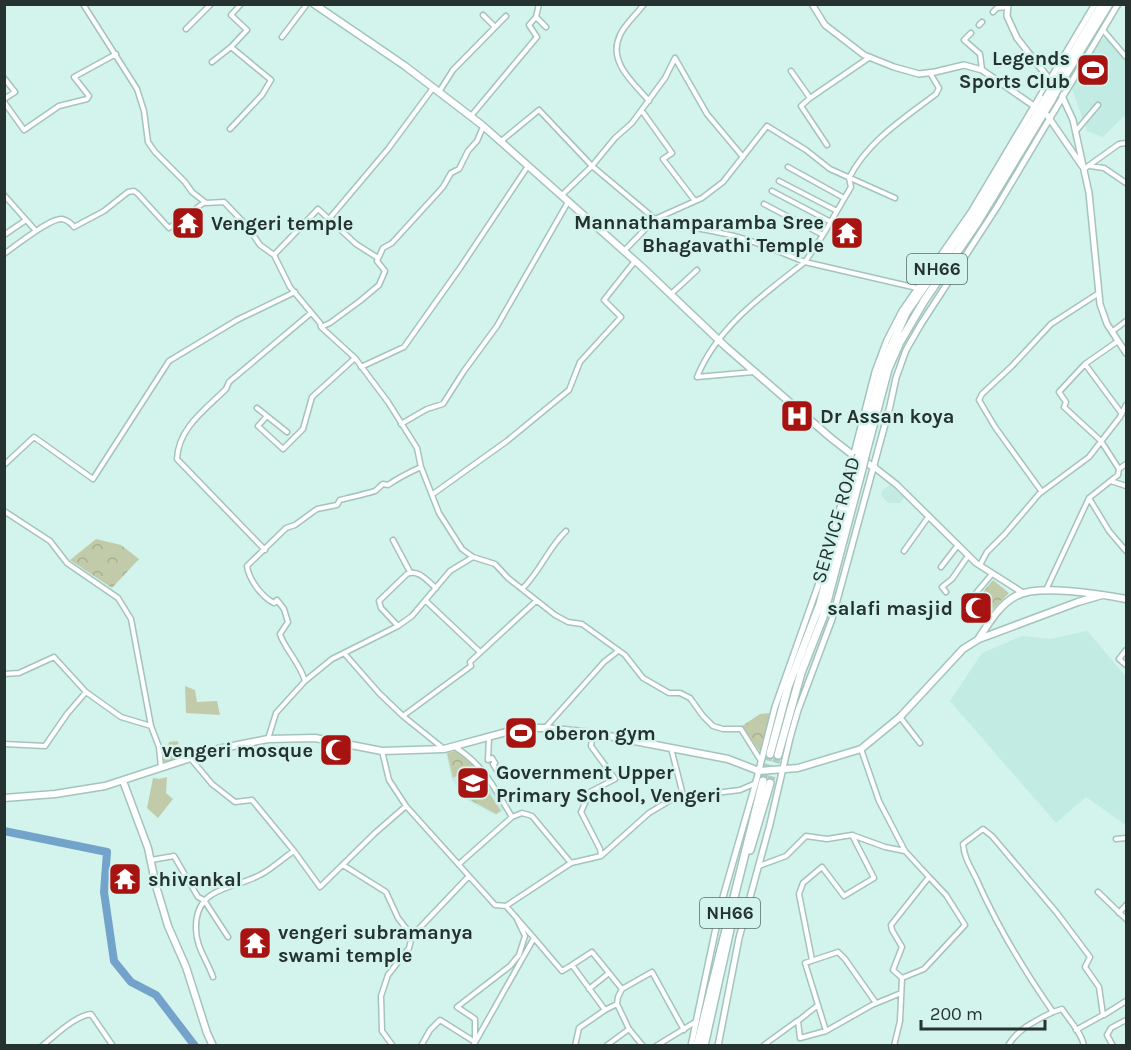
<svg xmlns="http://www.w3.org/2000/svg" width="1131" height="1050" viewBox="0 0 1131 1050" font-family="Karla,sans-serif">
<defs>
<pattern id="park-crowns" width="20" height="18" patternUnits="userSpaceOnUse" patternTransform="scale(1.5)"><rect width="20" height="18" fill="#c1cba9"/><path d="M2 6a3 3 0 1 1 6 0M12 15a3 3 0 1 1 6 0" fill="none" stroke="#a6af92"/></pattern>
</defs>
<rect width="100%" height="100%" fill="#d3f3ed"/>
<path fill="#c1ebe3" d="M1106,35L1126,59V118L1124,116L1103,137L1087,131L1070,83L1089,56Z
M893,483L906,495L900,503H888L881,495L882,491Z
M1087,631L1126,677V825L1086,797L1056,823L950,701L982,653L1022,636L1051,639Z
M456,750L476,764L506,808L496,815L465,799L452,780L446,752Z"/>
<path fill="#c1cba9" d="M1092,60L1102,73L1093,80L1083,68Z
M185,686L195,690L197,702L217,701L220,715L186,713Z
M178,741L181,763L162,765L169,742Z
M167,777L166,793L173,799L158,818L147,808L153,778L159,779Z"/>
<path fill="url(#park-crowns)" d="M96,539L121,545L139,559L112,588L70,560Z
M993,580L1009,593L988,614L976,600Z
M772,713L764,751L760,752L742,726L760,714Z
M456,751L474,765L453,778L447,753Z
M475,774L481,782L468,791L462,783Z
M485,787L501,811L496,814L469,799Z"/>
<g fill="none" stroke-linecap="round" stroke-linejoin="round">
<path stroke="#73a3ca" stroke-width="8" d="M4,831L107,852L104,892L114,961L131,982L156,995L195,1046"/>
<path stroke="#b0ccc7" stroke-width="7" stroke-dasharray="7 3.5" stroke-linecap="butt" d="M763,781L770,754
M770,783L778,755"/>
<defs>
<path id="minor" d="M83,4L137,89L144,111L148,142L155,152L185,182L192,192L206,203L224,202L247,226L260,245L274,255L290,287L320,323L321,327L355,358L388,402L417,448L421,467L439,513L462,549L473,557L495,564L508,578L555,615L568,622L582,624L625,655L643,678L669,693H680L690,698L703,716L713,726L723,729H741L761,761
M644,4C637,14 625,24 620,35C607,62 634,83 649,101
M993,12L997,8L1007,7
M483,15L495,27
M536,17L546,27
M979,25L982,22
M186,29L211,4
M1103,30L1126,57
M971,33L964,40L980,54L982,70
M282,37L307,4
M212,62L231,47L247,30L231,15L241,4
M791,71L810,98L870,57
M4,78L15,92L4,99
M439,92L453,70L506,16
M810,98L801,106L827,145
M4,102L24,130L59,106L87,99L89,96L74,77L116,54
M642,111L672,153L663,159L695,201
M471,116L537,37L529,25L536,17L539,4
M230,129L262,95L271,80L231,47
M1076,131L1098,105
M500,142L539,110L592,166L615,138L632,123L665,78L675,58L707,114L743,157
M1090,166L1104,168L1126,183
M788,167L844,198
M1084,169L1119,144L1126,143
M779,181L837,211
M772,191L831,222
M4,195L36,231
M562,195L592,166L655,219L702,198L723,182L767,126L806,150L830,169L895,198
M764,204L823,235L851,187L849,178C868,141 903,119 936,94L939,88L930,73
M329,219L388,149L433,88
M4,235L26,220
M624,251L655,219C681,227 707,229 734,236C758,242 782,253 805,262L823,235
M4,254C15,246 50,218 62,219C67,220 71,223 74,227L104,211L128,192L134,191L138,194L169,228L205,202
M274,255L318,209L356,244L378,258
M671,294L697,270
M321,327L330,323L360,301L379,285L385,271L377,261L383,248L392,243L443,187L451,173L459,169L468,151L477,141L483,127
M1113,331L1126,321
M1118,341L1085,364L1122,414
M1085,364L1059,392L1066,402L1064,407L1101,441L1119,469L1118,475L1089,498L1109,531L1126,551
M361,367L404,347L460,268L528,166
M753,372L697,377C717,327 764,294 805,262L917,288
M257,408L287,432
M267,416L258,426L283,449L303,429L312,397L355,358
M401,424L427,409L443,404L464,371L497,326L568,202
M4,465L34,437L93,479L169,361L237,320L295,292
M1119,469L1126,464
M1111,481L1126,486
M1042,492L995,427L979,400L982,394L1012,366L1051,324L1099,293
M433,494L507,441L569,390L580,362L621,317L604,300L635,261
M4,511L50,541L67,563L118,598L131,619L151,726L159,747L161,767
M393,540L410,572
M265,550L177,459C178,428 206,409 226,389L229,382L311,313
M904,551L929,516
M980,565L987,552L1005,534L1039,494L1089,457L1120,417L1126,405
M941,567L958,545
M522,589C540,572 548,548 566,531
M1046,590L1089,498
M946,592L942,587L952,579L968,556
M426,601L480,652
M966,605L992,574
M398,626L381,608L379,601L407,574C419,569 427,581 436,588
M1126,650L1119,659L1126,665
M344,653L379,693L403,716
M4,674L19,673L54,657L86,692L121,717L151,726
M305,681L332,659L398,626L412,616L450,571L473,557
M900,717L920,743
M545,728L604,662L618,651
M593,733L591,746L615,779L590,792L581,812L600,849L601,855
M489,737L488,760L492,758L495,763L493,764L496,769
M268,739L276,713L305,681C300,663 284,648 280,634L288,622L284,609L277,600L274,603C262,597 249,580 247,566L286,528L295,525L317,509L337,505L340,500C344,499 373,492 375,491C378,489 380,486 383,484L388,485C398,478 410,472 421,467
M4,744L45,746L67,714L86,692
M455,747C485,766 494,788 512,817
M671,748L683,795
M444,749L403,716L471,666L470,662L536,601
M861,749L879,801L905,851L929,877
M382,751L389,780L406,806L495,905L506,906L571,863L601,856L649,813L674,798L740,790L756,783
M191,759L212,784L235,802L252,800L294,851L320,887L375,833L406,806
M1116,839L1126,838
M151,860L174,856L198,897L204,900L228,937
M459,864L512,817L522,813L532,816L571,863
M343,865L386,892L398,918L412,936L409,948L388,975L381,996L382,1031L393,1046
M759,866L786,856L806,836L827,839L852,835L885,847L905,851
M1098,892L1126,919
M506,906L534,938
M1119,913L1126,905
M412,936L469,876
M812,960L799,894L803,883L822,867L844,896L874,878L852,835
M213,977C207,960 196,947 196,929C195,886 232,890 260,875C272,869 283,858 294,851
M589,989L609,973
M876,1003L845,959L838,952L805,963L818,1005L798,1021L800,1038L826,1031L872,1005L901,993
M617,1004L618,997L622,989
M818,1005L826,1031
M605,1010L617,1004L629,1029L643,1046
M1104,1015L1126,1001
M1076,1030L1103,1015L1099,987L1085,967L1090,957L1057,913L992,836L983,829L963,844C964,857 970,866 976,878C997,926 1023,969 1053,1012L1062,1009C1069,1020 1082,1033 1084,1046
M764,1045L797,1021
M42,1046C56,1035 73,1017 91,1014L113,1046
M421,1046L430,1030L440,1020L475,1042V1019L457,1007L510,966L519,955L525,936L516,917
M473,1046L534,938L562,971L572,965
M575,1046L579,1028L605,1010L572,965L592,952L622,989L652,972L684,1030
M606,1046L629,1029
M656,1046L697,1021
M894,1046L900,1021L902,978L893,970L902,947L892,930L891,925L929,877L946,895L965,925L924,969L902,978
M1008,1046C1017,1029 1037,1020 1053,1012
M1113,1046L1107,1035L1111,1028L1126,1020"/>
<path id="tertiary" d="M812,4L825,25L864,55L894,67L919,74L935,72L964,65L982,70L1047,115L1082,166
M1008,4L1007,16L1017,38L1061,94L1073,120L1089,193L1100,304L1107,324L1126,353
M874,467L897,485L976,563L1023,593
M691,1046L721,904L756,782L775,707L825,566L875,372L887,340L902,311L971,212L1095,4
M718,1046L739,938L770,824L790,738L798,710L832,619L890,406L896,378L906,350L921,324L997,207L1118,4"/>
<path id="secondary" d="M314,4L405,66L482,125L642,267L726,347L831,438L854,456L874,467
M979,638C989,623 999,605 1016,596C1038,584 1100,594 1126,599
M123,781L148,848L156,886L168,926L186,967L207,1033L213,1046
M4,798L55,794L105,786L218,749L268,739L315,738L382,751L444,749L521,728H544L593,733L728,759L759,771L798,768L861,749L900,717L963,649L979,639L1078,602L1102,595"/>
<path id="trunk" d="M1058,78L1102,4
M1063,79L1109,4
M859,455L883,365L906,313L982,204L1046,98
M865,456L888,369L900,342L924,301L977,223L1051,101
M770,754L788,687L820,604L856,466
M778,755L801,673L823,617L862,469
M750,850L770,783
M697,1046L763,781
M704,1046L733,916"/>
</defs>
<use href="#minor" stroke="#a4c3bc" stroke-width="7"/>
<use href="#tertiary" stroke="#a4c3bc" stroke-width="8"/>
<use href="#secondary" stroke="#a4c3bc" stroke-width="9"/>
<use href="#trunk" stroke="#a4c3bc" stroke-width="10"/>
<use href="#minor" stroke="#fff" stroke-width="4"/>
<use href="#tertiary" stroke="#fff" stroke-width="5"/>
<use href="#secondary" stroke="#fff" stroke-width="6"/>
<use href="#trunk" stroke="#fff" stroke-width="7"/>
<defs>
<path id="trunk-bridge" d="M1046,98L1058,78
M1051,101L1063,79
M856,466L859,455
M862,469L865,456"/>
</defs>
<use href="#trunk-bridge" stroke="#a4c3bc" stroke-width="10" stroke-linecap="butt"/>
<use href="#trunk-bridge" stroke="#fff" stroke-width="7"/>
</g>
<defs>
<symbol id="stadium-square" viewBox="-11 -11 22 22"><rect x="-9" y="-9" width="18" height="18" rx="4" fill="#a71311" stroke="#d3f3ed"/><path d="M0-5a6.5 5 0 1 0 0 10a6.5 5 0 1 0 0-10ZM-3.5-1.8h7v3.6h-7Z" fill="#fff"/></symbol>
<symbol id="temple-square" viewBox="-11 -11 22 22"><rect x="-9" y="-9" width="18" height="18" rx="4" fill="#a71311" stroke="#d3f3ed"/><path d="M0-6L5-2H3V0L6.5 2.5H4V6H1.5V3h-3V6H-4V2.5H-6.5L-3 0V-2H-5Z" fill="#fff"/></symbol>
<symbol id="hospital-square" viewBox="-11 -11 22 22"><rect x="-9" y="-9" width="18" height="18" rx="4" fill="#a71311" stroke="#d3f3ed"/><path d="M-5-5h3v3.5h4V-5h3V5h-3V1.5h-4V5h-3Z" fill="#fff"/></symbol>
<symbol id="mosque-square" viewBox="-11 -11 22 22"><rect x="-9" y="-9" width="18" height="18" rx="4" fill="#a71311" stroke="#d3f3ed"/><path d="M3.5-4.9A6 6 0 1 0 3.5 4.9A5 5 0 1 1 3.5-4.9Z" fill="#fff"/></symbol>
<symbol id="school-square" viewBox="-11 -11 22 22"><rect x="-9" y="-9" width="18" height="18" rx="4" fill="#a71311" stroke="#d3f3ed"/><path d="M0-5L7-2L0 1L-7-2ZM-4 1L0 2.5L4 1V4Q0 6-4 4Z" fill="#fff"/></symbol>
</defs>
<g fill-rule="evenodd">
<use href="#stadium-square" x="1074" y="51" width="38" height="38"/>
<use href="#temple-square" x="169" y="204" width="38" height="38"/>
<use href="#temple-square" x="828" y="214" width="38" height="38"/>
<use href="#hospital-square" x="778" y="397" width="38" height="38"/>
<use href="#mosque-square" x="957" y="589" width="38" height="38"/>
<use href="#stadium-square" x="502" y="714" width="38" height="38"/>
<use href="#mosque-square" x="317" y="731" width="38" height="38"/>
<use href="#school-square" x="454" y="764" width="38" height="38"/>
<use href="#temple-square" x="106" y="860" width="38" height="38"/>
<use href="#temple-square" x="236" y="924" width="38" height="38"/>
</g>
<g text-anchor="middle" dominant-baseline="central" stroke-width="5" stroke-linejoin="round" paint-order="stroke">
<g fill="#d3f3ed" stroke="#596c68" stroke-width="1.5">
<rect x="907" y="254" width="60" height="30" rx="4.5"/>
<rect x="700" y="898" width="60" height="30" rx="4.5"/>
</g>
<g font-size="18" font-weight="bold" fill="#25322f">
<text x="937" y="269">NH66</text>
<text x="730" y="913">NH66</text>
</g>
<g font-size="20" font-weight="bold" fill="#25322f" stroke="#d3f3ed" text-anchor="start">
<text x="1070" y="58" text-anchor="end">Legends<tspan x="1070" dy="23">Sports Club</tspan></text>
<text x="824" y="222" text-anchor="end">Mannathamparamba Sree<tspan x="824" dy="23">Bhagavathi Temple</tspan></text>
<text x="211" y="223">Vengeri temple</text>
<text x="820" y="416">Dr Assan koya</text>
<text x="953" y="608" text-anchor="end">salafi masjid</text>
<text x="544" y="733">oberon gym</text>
<text x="313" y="750" text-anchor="end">vengeri mosque</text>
<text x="496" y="772">Government Upper<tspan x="496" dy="23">Primary School, Vengeri</tspan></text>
<text x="148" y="879">shivankal</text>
<text x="278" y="932">vengeri subramanya<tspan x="278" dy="23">swami temple</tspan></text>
</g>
<g font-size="20" fill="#25322f" stroke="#d3f3ed">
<text transform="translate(836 520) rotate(-74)">SERVICE ROAD</text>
</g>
</g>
<rect width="1131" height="1050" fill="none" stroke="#25322f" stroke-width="12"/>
<path d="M921 1020v9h124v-9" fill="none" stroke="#25322f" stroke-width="3"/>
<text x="930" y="1020" font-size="18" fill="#25322f" stroke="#d3f3ed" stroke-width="4.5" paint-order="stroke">200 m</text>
</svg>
